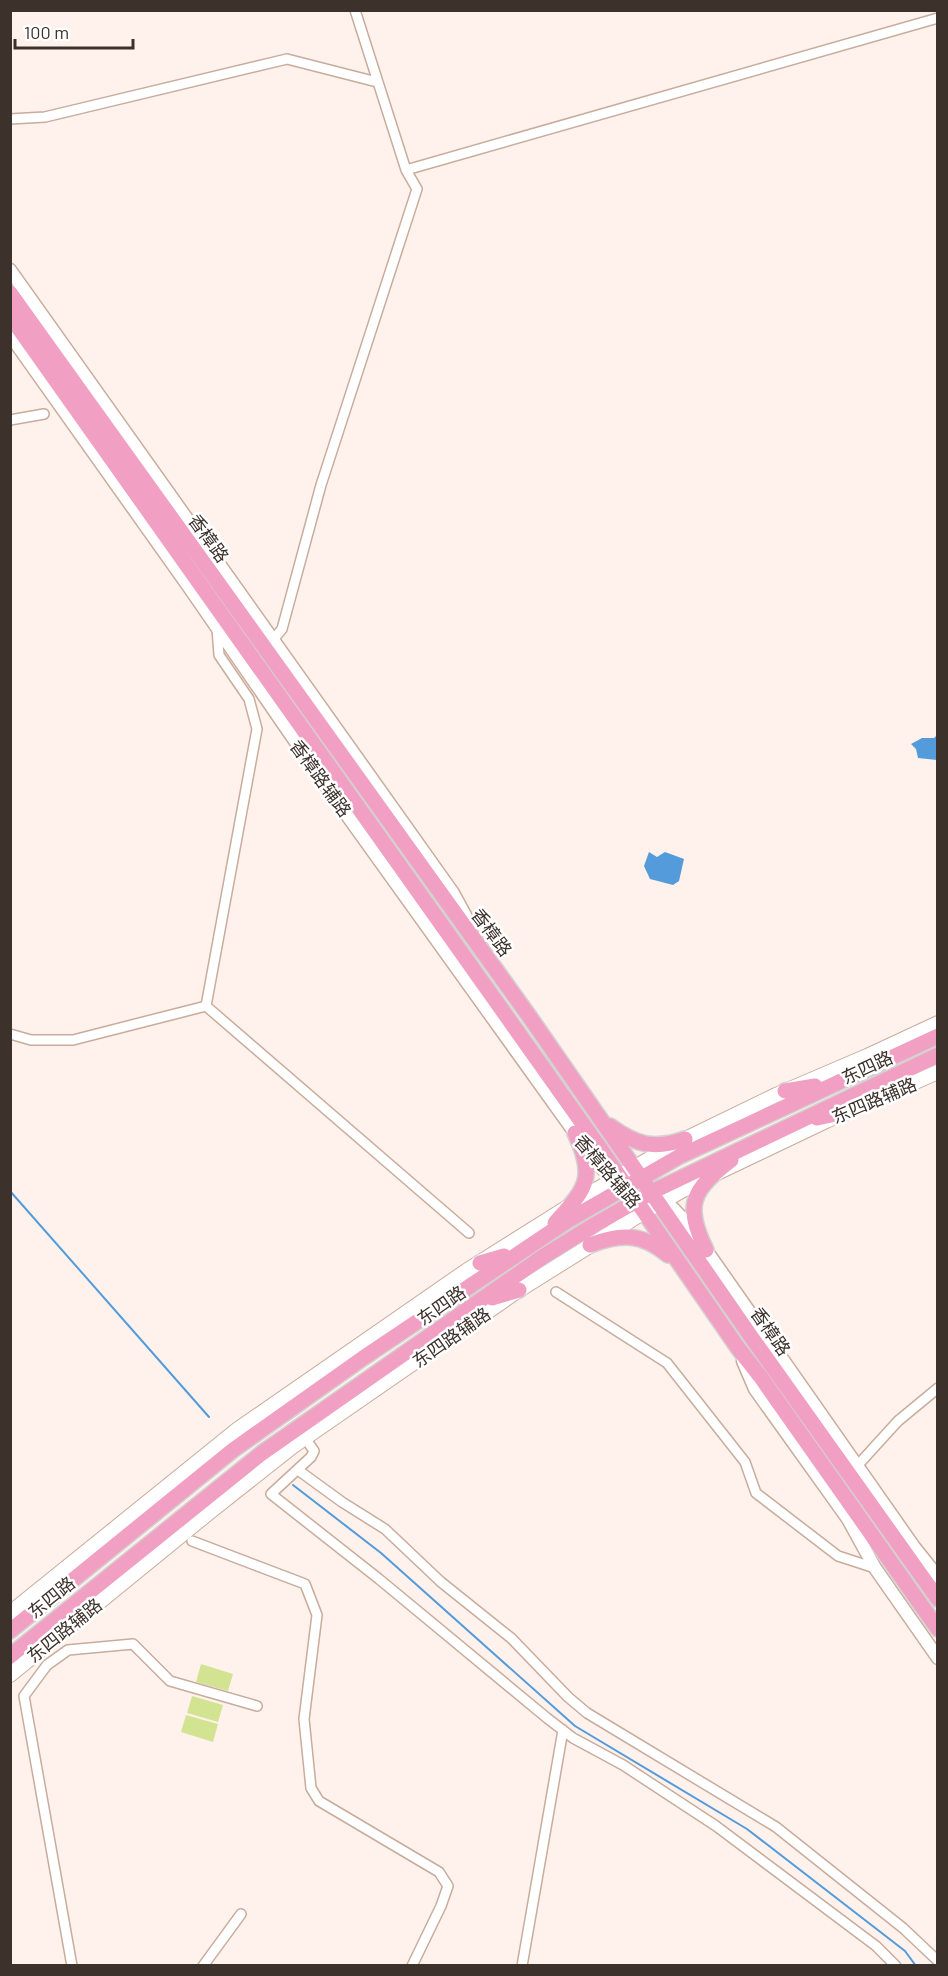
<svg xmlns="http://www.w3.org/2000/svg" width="948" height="1976" viewBox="0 0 948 1976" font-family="Barlow,'Noto Sans SC',sans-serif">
<rect width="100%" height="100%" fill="#fff2ec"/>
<path fill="#d2e492" d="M201,1664L233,1674L228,1691L196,1682Z
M192,1696L223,1705L218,1722L187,1713Z
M186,1715L218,1724L213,1742L181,1732Z"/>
<path fill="#539bdb" d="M937,735V760L918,758L916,749L911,744L922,738H934Z
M649,852L657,857L665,852L684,859L679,881L673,885L650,879L644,866Z"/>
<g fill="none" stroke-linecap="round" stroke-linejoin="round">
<path stroke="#539bdb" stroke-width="2" d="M10,1191L209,1417
M293,1485L381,1553L575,1726L747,1829L905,1951L916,1966"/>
<defs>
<path id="minor" d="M10,119L45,117L287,59L377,82
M406,170L938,18
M10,420L44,414
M272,641L282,629L321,485L417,189L406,170L355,10
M206,1006L257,729L249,699L219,655L217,628
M206,1006L469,1233
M10,1034L31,1040H73L206,1006
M556,1292L667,1363L745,1462L756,1493L838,1556L875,1568
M305,1438L314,1451L311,1457L271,1494L379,1579L547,1718L573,1738L623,1765L716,1826L876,1946L896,1966
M857,1466L898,1421L938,1388
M298,1470L342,1502L385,1529L441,1582L511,1638L568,1697L587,1713L776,1827L903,1928L938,1961
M192,1541L305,1584L317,1615L304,1719L311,1788L319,1801L439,1872L448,1886L441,1906L412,1966
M72,1966L24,1696L47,1665L68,1650L133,1644L170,1681L257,1706
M203,1966L241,1914
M522,1966L563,1730"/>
<path id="tertiary" d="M10,270L453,893L471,926
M10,335L189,587L329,790L593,1158L618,1186
M660,1195L687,1223L914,1547L938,1577
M743,1361L755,1389L848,1519L875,1568L938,1658"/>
<path id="secondary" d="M10,1613L238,1429L466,1271L582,1198L673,1145L776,1095L867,1056L938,1023
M10,1675L211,1511L292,1447L516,1292L644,1212L694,1184L826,1121L938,1072"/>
<path id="primary" d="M10,293L529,1016L752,1338L938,1599
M10,316L602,1151L738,1348L760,1376L938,1629
M785,1091L815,1086
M817,1118L846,1112
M610,1126C636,1145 654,1150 685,1139
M555,1223C585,1189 597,1179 575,1133
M590,1245C621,1233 642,1233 668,1255
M706,1250C684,1204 692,1190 731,1160
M480,1263L504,1256
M492,1298L519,1290
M10,1631L233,1450L363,1358L567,1221L680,1156L938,1036
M10,1656L262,1453L541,1258L596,1224L656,1190L938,1055"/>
</defs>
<use href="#minor" stroke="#c8ac9c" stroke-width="12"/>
<use href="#tertiary" stroke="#c8ac9c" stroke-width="15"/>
<use href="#secondary" stroke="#c8ac9c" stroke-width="16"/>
<use href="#primary" stroke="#d4d2d0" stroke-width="18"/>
<use href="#minor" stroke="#fff" stroke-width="9"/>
<use href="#tertiary" stroke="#fff" stroke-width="12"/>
<use href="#secondary" stroke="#fff" stroke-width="14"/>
<use href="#primary" stroke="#f1a0c4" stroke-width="15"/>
</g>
<g text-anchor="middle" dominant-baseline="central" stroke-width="5" stroke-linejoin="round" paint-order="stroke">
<g font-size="18" fill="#3c312b" stroke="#fff">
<text transform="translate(209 538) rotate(54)">香樟路</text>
<text transform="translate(321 778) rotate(54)">香樟路辅路</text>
<text transform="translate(492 932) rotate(53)">香樟路</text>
<text transform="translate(867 1067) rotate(-25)">东四路</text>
<text transform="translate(874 1100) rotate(-23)">东四路辅路</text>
<text transform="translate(608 1171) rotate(49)">香樟路辅路</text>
<text transform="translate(441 1305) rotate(-35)">东四路</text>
<text transform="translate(771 1331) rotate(55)">香樟路</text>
<text transform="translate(451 1337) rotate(-35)">东四路辅路</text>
<text transform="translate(51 1597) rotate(-39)">东四路</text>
<text transform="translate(64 1630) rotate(-39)">东四路辅路</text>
</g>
</g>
<rect width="948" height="1976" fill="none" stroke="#3c312b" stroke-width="24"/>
<path d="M15 39v9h118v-9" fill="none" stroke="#3c312b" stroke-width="3"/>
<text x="24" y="39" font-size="18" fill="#3c312b" stroke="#ffffff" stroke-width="4.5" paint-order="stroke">100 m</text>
</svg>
